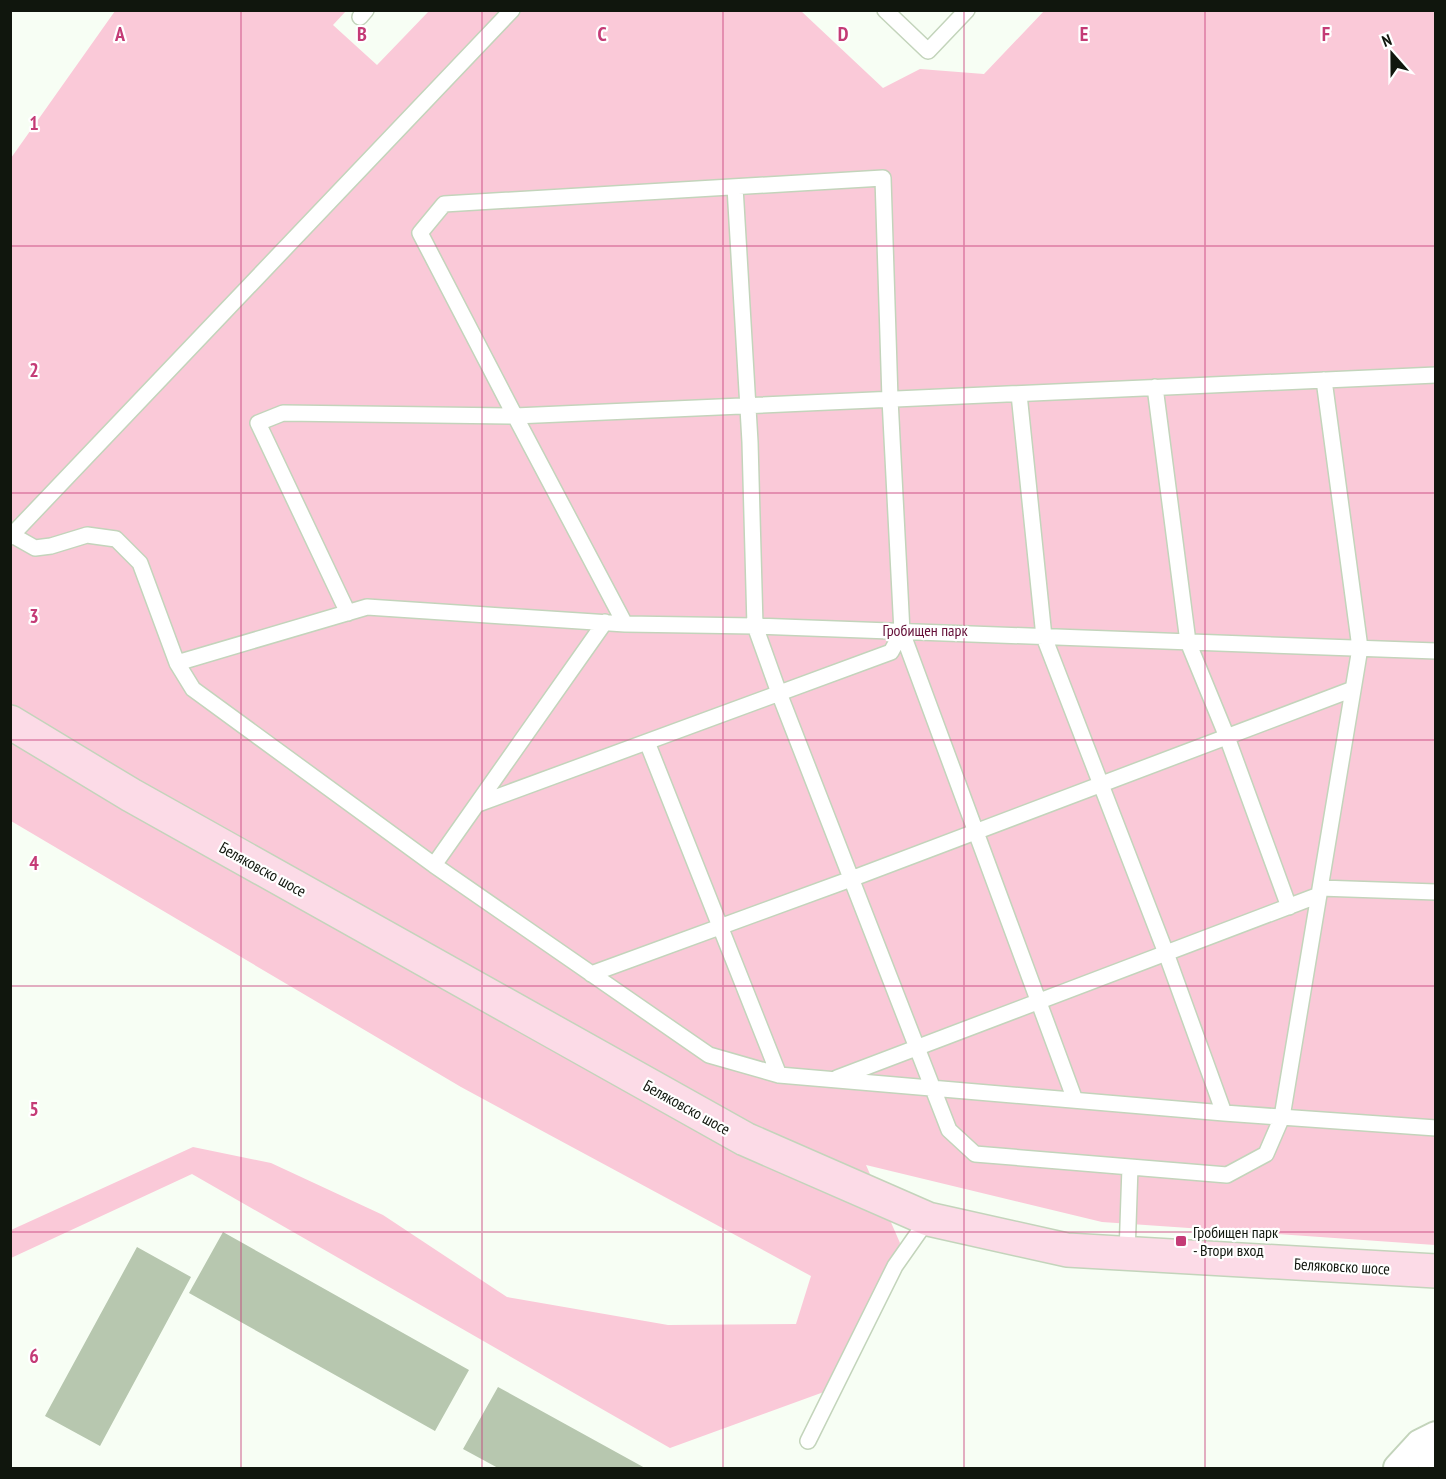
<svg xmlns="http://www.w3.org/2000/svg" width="1446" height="1479" viewBox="0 0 1446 1479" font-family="'PT Sans Narrow',sans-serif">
<rect width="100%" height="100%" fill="#f7fef4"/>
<path fill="#fac9d8" d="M115,11H346L333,25L377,65L429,11H801L883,88L920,69L984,74L1044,11H1435V1245L1102,1222L866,1165L900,1243L843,1385L670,1448L192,1174L11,1258V1230L193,1147L271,1163L383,1215L507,1297L668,1325L796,1324L811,1276L461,1087L11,821V158Z"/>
<path fill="#b7c7af" d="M223,1232L469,1370L435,1431L189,1293Z
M137,1247L191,1277L100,1446L45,1416Z
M498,1387L645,1468H498L463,1449Z"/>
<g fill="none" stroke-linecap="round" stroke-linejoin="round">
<defs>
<path id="lane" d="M885,10L928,51L967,10
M360,17L366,10
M735,187L750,442L755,626L779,693L949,1130L975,1154L1227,1175L1266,1154L1282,1117L1360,648L1324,380
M1155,387L1188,642L1227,737L1289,907
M1019,394L1044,637L1166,953L1224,1113
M12,535L35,548L51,546L87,535L116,539L140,563L177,663L193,689L434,865L709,1055L779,1075L1224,1113L1436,1128
M10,537L512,10
M348,613L258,423L283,413L515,416L1436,375
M625,624L515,416L420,233L444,204L883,178L890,399L902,632L1075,1100
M177,663L367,607L625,624L755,626L1436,651
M647,742L779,1075
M478,804L891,652L902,632
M434,865L605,622
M1320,888L1436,892
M591,974L851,879L1353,689
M837,1078L1319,895
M1127,1254L1130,1167
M808,1441L895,1266L928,1219"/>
<path id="street" d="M1420,1444L1436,1468
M1398,1468L1420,1444L1436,1436"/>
<path id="secondary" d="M10,722L131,795L745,1139L928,1219L1067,1250L1436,1271"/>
</defs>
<use href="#lane" stroke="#c3d4bb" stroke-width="18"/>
<use href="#street" stroke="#c3d4bb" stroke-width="32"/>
<use href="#secondary" stroke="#c3d4bb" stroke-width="36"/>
<use href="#lane" stroke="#fff" stroke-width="15"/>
<use href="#street" stroke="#fff" stroke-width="28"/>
<use href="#secondary" stroke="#fcdbe7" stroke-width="33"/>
</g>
<path fill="none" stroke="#c43b76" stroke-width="1.5" stroke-opacity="0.55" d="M241,10V1468M482,10V1468M723,10V1468M964,10V1468M1205,10V1468M10,246H1436M10,493H1436M10,740H1436M10,986H1436M10,1232H1436"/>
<rect fill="#c43b76" stroke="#fff" stroke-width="2" x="1175" y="1235" width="12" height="12" rx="3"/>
<g text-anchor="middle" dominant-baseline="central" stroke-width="4.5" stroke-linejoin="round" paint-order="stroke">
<g font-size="16" fill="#630d36" stroke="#fff">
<text x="925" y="630">Гробищен парк</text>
</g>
<g font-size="16" fill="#10160d" stroke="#fff">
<text transform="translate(263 869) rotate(29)">Беляковско шосе</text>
<text transform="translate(687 1107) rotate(29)">Беляковско шосе</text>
<text transform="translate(1342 1266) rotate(3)">Беляковско шосе</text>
</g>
<g font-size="16" fill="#10160d" stroke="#fff" text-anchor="start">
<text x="1193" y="1232">Гробищен парк<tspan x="1193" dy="18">- Втори вход</tspan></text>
</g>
</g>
<g font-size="20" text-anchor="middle" font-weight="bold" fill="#c43b76" stroke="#fff" stroke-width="4.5" stroke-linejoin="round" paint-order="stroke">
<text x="120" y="41">A</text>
<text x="362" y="41">B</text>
<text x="602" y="41">C</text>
<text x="843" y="41">D</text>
<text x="1084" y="41">E</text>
<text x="1326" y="41">F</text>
<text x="34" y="130">1</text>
<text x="34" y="377">2</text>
<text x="34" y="623">3</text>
<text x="34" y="870">4</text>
<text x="34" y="1116">5</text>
<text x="34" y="1363">6</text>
</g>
<rect width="1446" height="1479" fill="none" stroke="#10160d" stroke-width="24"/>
<g transform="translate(1392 54) rotate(339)" stroke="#ffffff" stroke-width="4.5" paint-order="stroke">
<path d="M0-4.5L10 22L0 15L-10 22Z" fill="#10160d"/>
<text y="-9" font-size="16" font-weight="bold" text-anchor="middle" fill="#10160d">N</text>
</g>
</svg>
